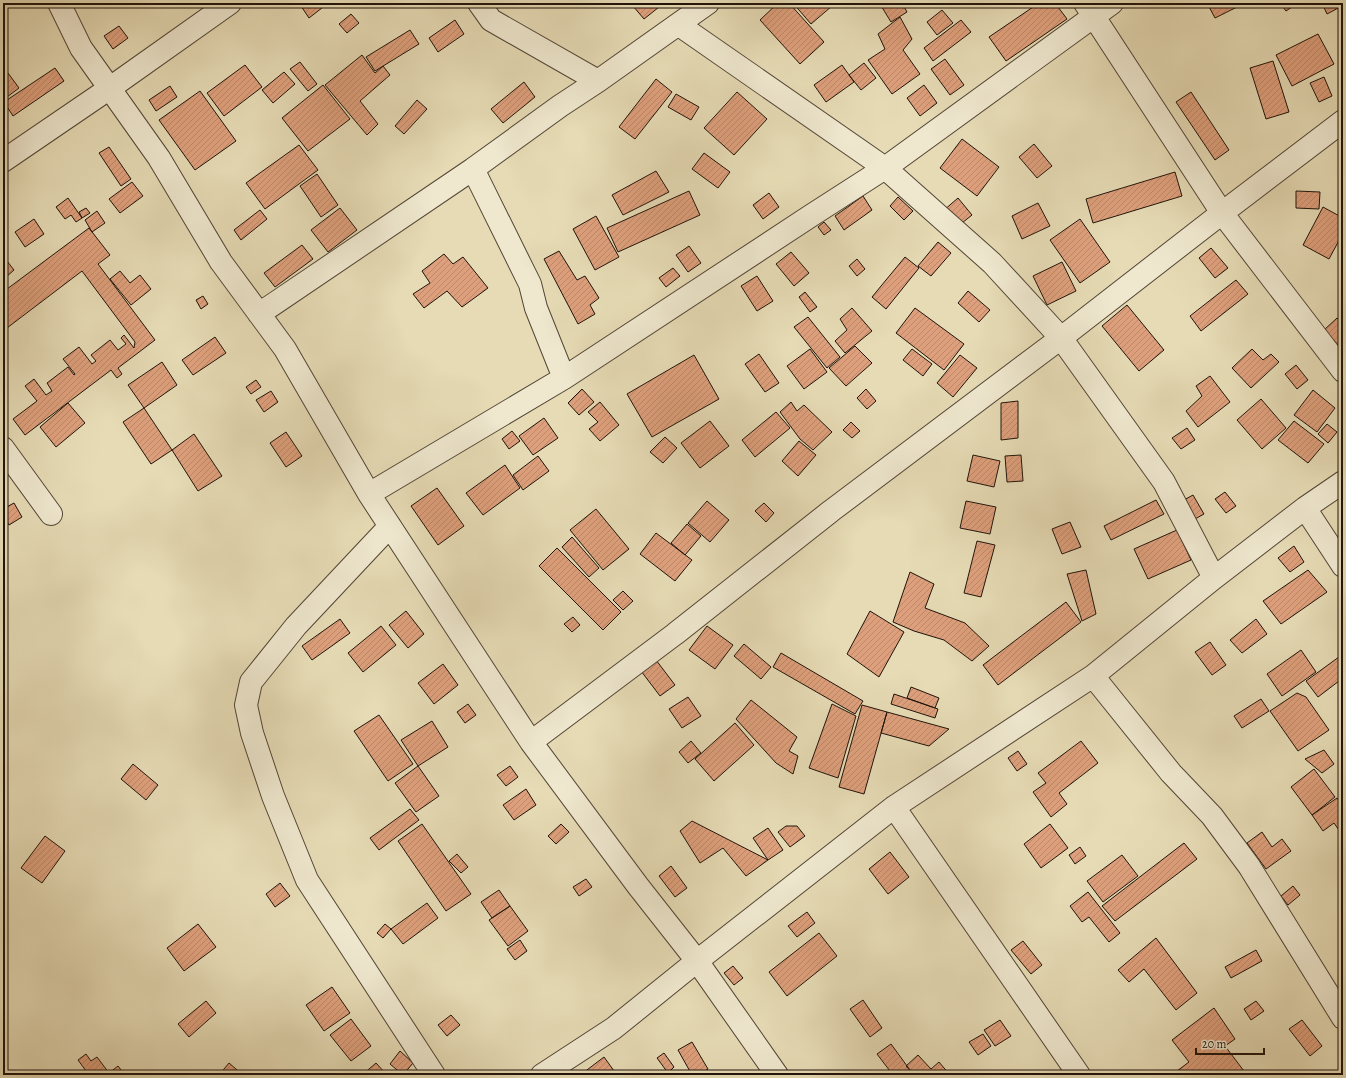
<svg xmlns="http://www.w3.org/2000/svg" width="1346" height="1078" viewBox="0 0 1346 1078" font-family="Alegreya,serif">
<defs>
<pattern id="building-hatch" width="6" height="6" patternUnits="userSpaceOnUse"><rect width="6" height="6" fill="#dea07c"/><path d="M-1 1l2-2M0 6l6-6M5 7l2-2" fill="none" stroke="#be896a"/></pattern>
</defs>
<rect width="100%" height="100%" fill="#e6dbb5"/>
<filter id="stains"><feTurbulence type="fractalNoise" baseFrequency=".005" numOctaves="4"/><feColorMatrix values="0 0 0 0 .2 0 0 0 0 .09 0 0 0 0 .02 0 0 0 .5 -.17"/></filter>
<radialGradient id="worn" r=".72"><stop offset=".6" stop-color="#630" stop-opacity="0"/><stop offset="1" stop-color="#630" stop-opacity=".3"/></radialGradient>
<path fill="url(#building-hatch)" stroke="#20130a" d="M299,3H327V4L309,18Z
M636,3H664L644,19L633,6Z
M778,3H789L824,42L800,64L760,20Z
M793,3H829L832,6L811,24Z
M881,3H902L907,12L891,22L880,4Z
M1039,3H1055L1067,19L1006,61L989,37Z
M1207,3H1245L1215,18Z
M1280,3H1298L1286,11Z
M1322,3H1340L1342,6L1327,14Z
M942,10L953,23L937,35L927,22Z
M351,14L359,23L347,33L339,24Z
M900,17L912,39L903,50L920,74L892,94L868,60L885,49L878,34Z
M455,20L464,34L438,52L429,38Z
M961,20L971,32L933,61L924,48Z
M119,26L128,38L113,49L104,36Z
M410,30L419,44L375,71L366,57Z
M1318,34L1334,64L1292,86L1276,55Z
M3,50L8,56L3,60Z
M362,55L375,73L383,66L390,75L360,101L378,124L367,135L325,85Z
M945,59L964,85L950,95L931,69Z
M1273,61L1289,112L1266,119L1250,68Z
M300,62L317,84L308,91L290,69Z
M864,63L876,78L861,90L849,75Z
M245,65L262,87L224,116L207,93Z
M842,65L854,82L826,102L814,85Z
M55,68L64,81L13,116L4,102Z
M284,72L295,84L273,103L262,90Z
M8,73L19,88L3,100V77Z
M1324,77L1332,96L1319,102L1310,83Z
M656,79L672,92L635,139L619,127Z
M524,82L535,97L503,123L491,109Z
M323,85L350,119L308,151L282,118Z
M924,85L937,103L920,116L907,98Z
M170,86L177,97L156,111L149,100Z
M200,91L236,141L195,170L159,120Z
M737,92L767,119L734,155L704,128Z
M1191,92L1229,150L1215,160L1176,102Z
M676,94L699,107L691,120L668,107Z
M417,100L427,109L404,134L395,126Z
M962,139L999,167L977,196L940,168Z
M1034,144L1052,166L1037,178L1019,157Z
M299,145L318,170L265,209L246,183Z
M109,147L131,179L121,186L99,153Z
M704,153L730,172L718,188L692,169Z
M656,171L669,192L623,215L612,195Z
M1175,172L1182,196L1093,223L1086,199Z
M317,174L338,205L321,217L300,186Z
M132,182L143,196L120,213L109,199Z
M689,191L700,215L618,252L607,228Z
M1296,191L1320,192L1319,209L1296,208Z
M769,193L779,207L763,219L753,205Z
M863,196L872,210L844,230L835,216Z
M898,197L913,211L904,220L890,206Z
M68,198L82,218L76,222L71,215L65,219L56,207Z
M958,198L972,215L957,227L943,211Z
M1038,203L1050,226L1022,239L1012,216Z
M1323,207L1343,218V233L1329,259L1303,245Z
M86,208L90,213L82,218L79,212Z
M340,208L357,230L328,252L311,230Z
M260,210L267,219L241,240L234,230Z
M97,211L105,223L92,232L85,220Z
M596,216L619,257L595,270L573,229Z
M34,219L44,234L25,247L15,232Z
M1080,219L1110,262L1080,283L1050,240Z
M824,222L831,230L824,235L818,227Z
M89,228L110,255L98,264L155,340L118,368L122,374L117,378L111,370L25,435L13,419L37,401L25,386L34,379L46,395L52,391L47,383L68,367L74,375L75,374L63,359L79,347L92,364L96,361L91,355L110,340L118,350L126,344L121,338L124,335L134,348L135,342L82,271L3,331V292Z
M938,242L951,253L931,276L918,266Z
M302,245L313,259L275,287L264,273Z
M689,246L701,263L688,272L676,255Z
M1211,248L1228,268L1215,278L1199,258Z
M559,251L577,280L585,276L599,298L590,305L595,314L578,324L544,259Z
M791,252L809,273L794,286L776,264Z
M444,254L453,264L463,257L488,288L462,307L447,291L424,308L413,294L430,283L422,271Z
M905,257L919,268L886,309L872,297Z
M857,259L865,269L857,276L849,266Z
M7,261L14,270L5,278L3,276V264Z
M1062,262L1076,291L1047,305L1033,276Z
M673,268L680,276L666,287L659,278Z
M120,271L130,283L140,275L151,289L131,305L110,279Z
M757,276L773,301L757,311L741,286Z
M1236,280L1248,294L1201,331L1190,316Z
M968,291L990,310L979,322L958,303Z
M805,292L817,307L810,312L799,297Z
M203,296L208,304L201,309L196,300Z
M1127,305L1164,350L1139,371L1102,326Z
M852,308L872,331L845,353L835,341L847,330L840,319Z
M915,308L964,344L944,370L896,333Z
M808,317L840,357L827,368L794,327Z
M1337,318L1343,324V350L1324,330Z
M215,337L226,353L193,375L182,360Z
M855,346L872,363L846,386L829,368Z
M810,349L827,372L804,389L787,366Z
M912,349L932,364L923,376L903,360Z
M1252,349L1263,360L1271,354L1279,362L1251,388L1232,368Z
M759,354L779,383L765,392L745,364Z
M694,355L719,399L652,437L627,394Z
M960,355L977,368L953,397L937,383Z
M162,362L177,385L144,408L128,385Z
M1296,365L1308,380L1297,389L1285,374Z
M1210,376L1230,402L1198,427L1186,411L1202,396L1196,386Z
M256,380L261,387L251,394L246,387Z
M582,389L594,402L579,415L568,403Z
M866,389L876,401L867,409L857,398Z
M1313,390L1335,408L1317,432L1294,415Z
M271,391L278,402L264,412L256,400Z
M1261,399L1286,428L1262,449L1237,420Z
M1018,401V438L1001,440V403Z
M600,402L619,425L600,441L589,429L598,422L588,412Z
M791,402L797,411L804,405L832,432L813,450L800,439L780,412Z
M68,403L85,423L56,447L40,427Z
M144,408L172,450L151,464L123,422Z
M776,412L790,428L755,457L742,440Z
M544,418L558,438L533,455L519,436Z
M710,421L729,446L700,468L681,443Z
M1294,421L1324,444L1308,463L1278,440Z
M851,422L860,431L852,438L843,430Z
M1327,424L1337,432L1328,443L1318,434Z
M1187,428L1195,440L1181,449L1172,438Z
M512,431L520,441L509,449L502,439Z
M286,432L302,456L286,467L270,443Z
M194,434L222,476L198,491L172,450Z
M665,437L677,448L663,463L650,452Z
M799,441L816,455L798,476L782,461Z
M973,455L1000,461L994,487L967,481Z
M1021,455L1023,481L1007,482L1005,456Z
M538,456L549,471L523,490L513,475Z
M505,465L520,488L483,515L466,493Z
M437,488L464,526L438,545L411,506Z
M1225,492L1236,506L1226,513L1215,499Z
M1193,495L1204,514L1195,519L1184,500Z
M1156,500L1164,514L1111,540L1104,526Z
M707,501L729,520L710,542L688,523Z
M966,501L996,507L990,534L960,528Z
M14,503L22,517L9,525L3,514V509Z
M764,503L774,513L766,522L755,511Z
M596,509L629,549L603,570L570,530Z
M1070,522L1081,547L1062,554L1052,529Z
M687,524L701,536L685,555L671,543Z
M1177,530L1191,560L1148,579L1134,549Z
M656,533L692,560L675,581L640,554Z
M572,537L599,568L589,577L562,547Z
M977,541L995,545L981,597L964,593Z
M1294,546L1304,562L1290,572L1278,558Z
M557,548L621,612L603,630L539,566Z
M1086,570L1096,614L1082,621L1067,574Z
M1308,570L1327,592L1281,624L1263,601Z
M910,572L934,584L925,608L965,623L989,646L972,661L944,640L914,631L893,622Z
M623,591L633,601L623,610L613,600Z
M1066,602L1081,622L998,685L983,665Z
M406,611L424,634L408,648L389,625Z
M870,611L904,632L879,677L847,654Z
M573,617L580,625L572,632L564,624Z
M340,619L350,633L312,660L302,646Z
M1256,619L1267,634L1242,653L1230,640Z
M381,626L396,645L363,672L348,653Z
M707,626L733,645L715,669L689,650Z
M1210,642L1226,665L1212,675L1195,652Z
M744,644L771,667L761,679L734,656Z
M1301,650L1316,672L1282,696L1267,674Z
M781,653L863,701L855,714L773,667Z
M1343,654V678L1318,697L1306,681Z
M656,660L675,685L660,696L641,671Z
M443,664L458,685L434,704L418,683Z
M911,687L939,698L935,708L907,698Z
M1297,693L1306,697L1329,730L1298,751L1270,711Z
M894,694L938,709L935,718L891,704Z
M688,697L701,716L682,728L669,709Z
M1261,699L1269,711L1242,728L1234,716Z
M751,700L797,737L789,751L798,756L793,774L776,763L736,719Z
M468,704L476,715L465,723L457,712Z
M832,704L856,716L838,778L809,768Z
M862,705L887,712L864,794L839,787Z
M887,712L949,729L929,746L881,733Z
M379,715L413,764L388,781L354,731Z
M432,721L448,747L418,766L401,740Z
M735,723L754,745L714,781L695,759Z
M691,741L701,753L688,763L679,752Z
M1081,741L1098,763L1059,793L1067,804L1051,817L1033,792L1046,783L1038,773Z
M1324,750L1334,764L1322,773L1305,759Z
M1018,751L1027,764L1017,771L1008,758Z
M133,764L158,785L146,800L121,779Z
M418,766L439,796L416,812L395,783Z
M510,766L518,777L506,786L497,775Z
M1314,769L1335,797L1312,815L1291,787Z
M526,789L536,805L514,820L503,805Z
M1337,798L1343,807V836L1334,823L1323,831L1312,815Z
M410,809L419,820L379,850L370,838Z
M692,821L768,860L746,876L723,848L700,863L680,831Z
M422,824L471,894L446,911L398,841Z
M561,824L569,832L556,844L548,836Z
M1050,824L1068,848L1041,868L1024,844Z
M786,826H797L805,836L790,847L778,832Z
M768,828L783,850L768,860L753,838Z
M1262,832L1272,847L1282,839L1291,851L1266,869L1247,843Z
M45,836L65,851L42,883L21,868Z
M1184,843L1197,859L1115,921L1102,906Z
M1080,847L1086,856L1075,864L1069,855Z
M890,852L909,877L888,894L869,869Z
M457,854L468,867L461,873L449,861Z
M1122,855L1138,876L1103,902L1087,881Z
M671,866L687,888L675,897L659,876Z
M586,879L592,887L579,896L573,887Z
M280,883L290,896L275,907L266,894Z
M1293,886L1300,895L1288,905L1281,896Z
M499,890L510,906L492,918L481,902Z
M1088,892L1120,933L1109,942L1089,917L1082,922L1070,906Z
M427,903L438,918L403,944L391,929Z
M510,906L528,931L508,946L489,920Z
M807,912L815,923L797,937L788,926Z
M198,924L216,947L184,971L167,948Z
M385,924L391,929L383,938L377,933Z
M819,933L837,956L787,996L769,972Z
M1156,938L1197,993L1176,1010L1144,969L1129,982L1118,970Z
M520,940L527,951L515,960L507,949Z
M1023,941L1042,965L1031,974L1011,950Z
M1256,950L1262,961L1231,978L1225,967Z
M733,966L743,978L734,985L724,973Z
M332,987L350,1013L324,1031L306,1005Z
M863,1000L882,1028L870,1037L850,1009Z
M206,1001L216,1013L189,1037L178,1024Z
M1256,1001L1264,1011L1251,1020L1244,1009Z
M1214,1008L1235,1039L1225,1046L1247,1075H1180L1177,1071L1189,1062L1172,1040Z
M451,1015L460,1025L447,1036L438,1025Z
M351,1019L371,1046L351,1061L330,1035Z
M1000,1020L1011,1036L995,1046L984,1030Z
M1302,1020L1322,1046L1310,1056L1289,1029Z
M983,1034L991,1046L978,1055L969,1042Z
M692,1042L708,1069L698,1075H692L678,1050Z
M891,1044L910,1070L903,1075H893L877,1054Z
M400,1051L413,1063L403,1075L390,1064Z
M664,1053L674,1067L668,1073L657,1058Z
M86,1054L91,1061L97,1057L109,1073L118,1066L125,1075H89L78,1060Z
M918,1055L931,1069L939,1062L950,1075H914L906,1066Z
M604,1057L617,1075H584L583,1073Z
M229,1063L243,1075H219Z
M376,1063L386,1074L385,1075H362Z"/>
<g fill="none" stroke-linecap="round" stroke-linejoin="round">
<defs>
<path id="minor" d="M59,3L81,48L159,158L221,262L285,349L369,494L531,742L638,886L697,961L777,1075
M479,3L491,20L598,81
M1085,3L1222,213L1343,371
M679,25L885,168L992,263L1061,338L1164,482L1214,578
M3,161L110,88L230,3
M259,314L473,169
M564,378L536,308L530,284L473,169L560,106L598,81L708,3
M3,448L51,514
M369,494L564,378L812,215L885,168L1112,3
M1305,508L1343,566
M390,526L296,626L251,682L246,705L252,733L273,796L307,880L434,1075
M1093,676L1171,773L1212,816L1249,866L1343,1018
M531,742L675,634L831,511L1061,338L1222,213L1343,121
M894,807L1079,1075
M542,1075L614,1028L697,961L894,807L1093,676L1214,578L1305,508L1343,482"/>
</defs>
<use href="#minor" stroke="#524535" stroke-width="24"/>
<use href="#minor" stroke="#efe8cf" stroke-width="22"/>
</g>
<rect width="1346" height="1078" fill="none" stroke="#e6dbb5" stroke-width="16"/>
<rect x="4" y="4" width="1338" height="1070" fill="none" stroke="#20130a" stroke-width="2"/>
<rect x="8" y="8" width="1330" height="1062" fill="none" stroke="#20130a"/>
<path d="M1196 1048v6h68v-6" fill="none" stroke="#20130a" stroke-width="2"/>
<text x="1202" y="1048" font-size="12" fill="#20130a" stroke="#efe8cf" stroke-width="3" paint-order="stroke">20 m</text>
<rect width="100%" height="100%" filter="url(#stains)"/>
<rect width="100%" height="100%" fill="url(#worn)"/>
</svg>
